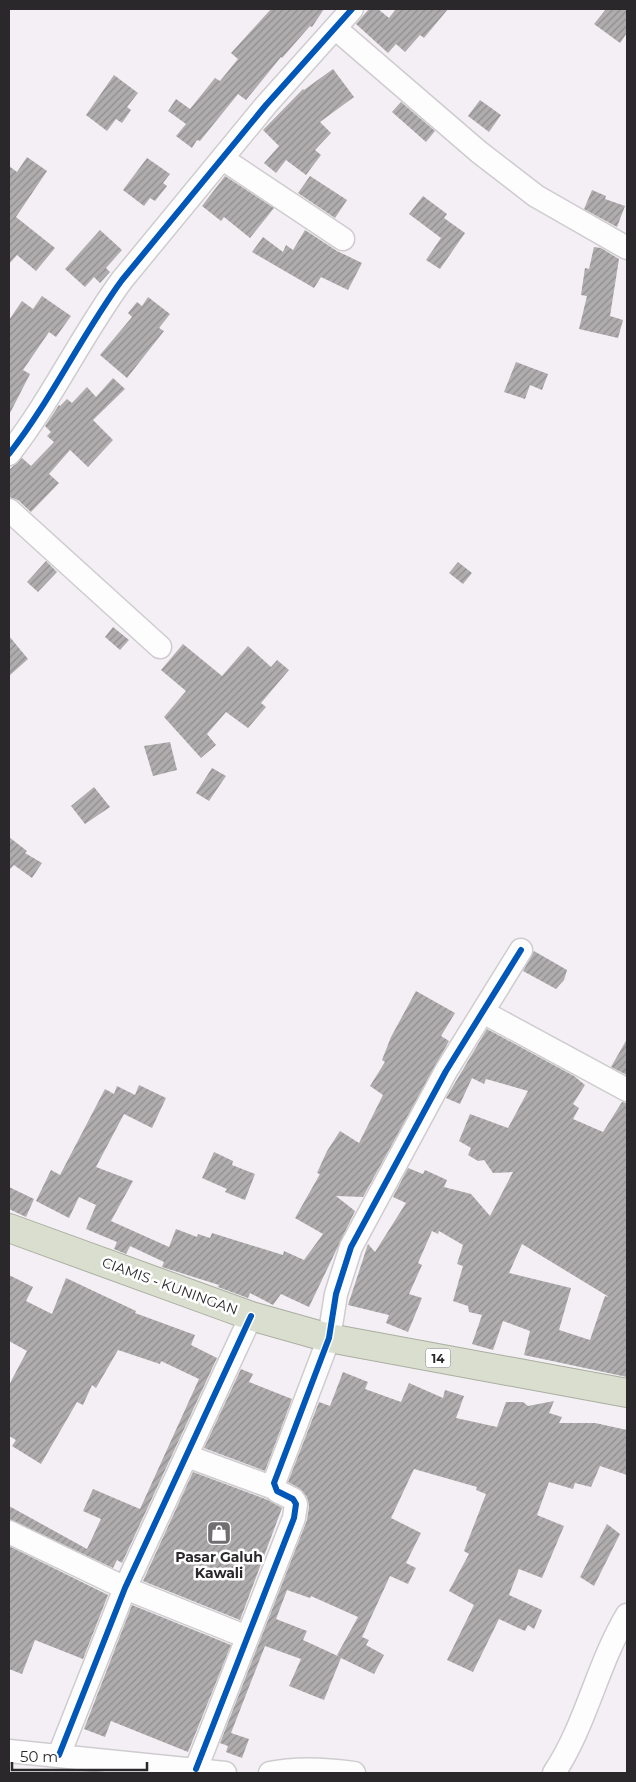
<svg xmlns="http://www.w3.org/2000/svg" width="636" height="1782" viewBox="0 0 636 1782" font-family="Montserrat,sans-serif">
<defs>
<pattern id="building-hatch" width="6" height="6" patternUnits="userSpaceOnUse" patternTransform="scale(1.25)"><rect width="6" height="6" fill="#b0adae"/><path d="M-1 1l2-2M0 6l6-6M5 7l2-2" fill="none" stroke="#8f8d8e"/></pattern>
</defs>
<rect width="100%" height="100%" fill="#f3eff4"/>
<path fill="url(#building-hatch)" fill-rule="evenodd" d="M271,9H324L312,27L310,26L282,58L281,57L246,100L238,94L200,141L197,140L192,148L176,136L186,124L168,111L176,99L190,109L215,78L220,81L238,59L231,53Z
M369,9H378L389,18L396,9H448L424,38L420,35L405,52L396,44L388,53L356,24Z
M606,9H627V33L620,43L594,24Z
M333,69L354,97L320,122L331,133L315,150L321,155L306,175L286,160L276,173L264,163L279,146L263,130L303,89L304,90Z
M114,75L138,93L127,107L131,110L122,123L116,119L107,131L86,115Z
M480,100L501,115L489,132L468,116Z
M401,102L435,131L426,142L392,112Z
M27,157L47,171L16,217L55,248L36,271L17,255L9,264V166L17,172Z
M147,158L170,174L163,183L167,186L155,201L150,198L144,206L123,190Z
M225,176L274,208L250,238L224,217L221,221L202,206Z
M310,176L347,200L335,218L298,193Z
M592,190L606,196L605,199L625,206L617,227L584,209Z
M423,196L447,214L444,218L465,233L440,269L426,260L441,238L409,214Z
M100,230L122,250L106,268L110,272L100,283L94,277L85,287L65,269Z
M305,230L337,251L362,263L348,290L321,277L314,288L252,252L263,237L283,252L286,245L293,250Z
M594,247L601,248L619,259L610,316L623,320L618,338L579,329L587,296L581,295L585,268L589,269Z
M42,296L71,316L56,337L49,332L23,370L30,374L9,415V320L22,301L33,309Z
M148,297L170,314L159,328L164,331L127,378L100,355L132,317L128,313L137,302L142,306Z
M516,362L548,374L542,390L530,385L525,399L504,392Z
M113,378L125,389L93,420L113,440L88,467L70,450L49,474L59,483L31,512L18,500L9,497V470L22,458L31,466L54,442L47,436L51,432L45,426L59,405L60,406L67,399L72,403L87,387L96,397Z
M46,561L57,572L38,592L27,582Z
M458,562L472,573L463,584L449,573Z
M113,627L129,640L120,650L105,637Z
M9,636L28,659L9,676Z
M183,644L222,676L248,646L271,667L277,660L289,670L261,703L266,707L248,728L226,712L207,734L216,745L201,758L164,717L186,691L161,670Z
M170,742L177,770L153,776L144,746Z
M212,768L226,776L209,801L196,793Z
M94,787L110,807L85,824L71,806Z
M9,837L27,851L25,853L42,863L32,878L14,865L9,870Z
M534,951L567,970L564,980L556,989L523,971Z
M416,991L455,1013L441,1036L449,1041L363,1197L336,1196L355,1211L309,1307L281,1294L273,1305L250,1293L248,1298L218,1287L219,1285L162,1267L164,1262L130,1246L126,1254L114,1249L117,1242L86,1229L96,1205L79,1197L69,1218L36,1201L51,1170L60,1175L105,1089L114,1094L117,1086L135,1095L139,1085L166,1098L152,1128L124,1114L96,1167L133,1181L111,1221L169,1247L176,1229L197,1237L198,1234L210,1238L212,1233L283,1255L284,1251L304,1260L323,1234L295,1218L320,1174L317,1173L327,1151L340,1131L359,1143L383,1095L370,1086L385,1062L382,1060L391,1037Z
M487,1029L574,1076L585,1085L573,1104L579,1108L573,1119L603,1132L622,1102L627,1103V1377L524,1355L530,1331L503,1321L493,1350L472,1344L482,1315L469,1312L468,1306L453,1301L463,1266L457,1264L463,1245L439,1231L438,1234L432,1231L418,1263L422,1265L409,1294L422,1298L408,1332L386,1323L389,1315L348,1305L368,1244L375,1252L406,1203L393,1197L408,1168L423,1174L425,1170L447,1180L444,1187L471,1194L490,1216L513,1172L493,1173L484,1160L478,1161L468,1155L471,1148L459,1141L470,1114L508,1128L528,1091L486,1079L484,1084L472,1078L460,1104L446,1098ZM522,1244L609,1297L605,1296L590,1340L559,1330L571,1288L509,1273Z
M627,1039V1075L611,1067Z
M214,1152L233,1161L232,1165L255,1174L245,1200L225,1192L227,1189L202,1178Z
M9,1187L34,1199L26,1217L9,1209Z
M9,1275L33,1287L26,1301L52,1314L66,1278L136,1311L135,1313L195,1335L191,1345L217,1358L122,1563L117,1560L113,1568L9,1519V1506L87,1549L101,1519L83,1511L93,1489L140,1509L199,1379L161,1361L160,1364L118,1350L96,1388L92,1385L83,1405L77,1402L41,1464L12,1446L16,1440L9,1436V1385L27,1351L9,1341Z
M241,1369L253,1374L249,1382L292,1399L265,1471L204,1448Z
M343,1372L368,1382L365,1389L401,1402L409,1383L443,1398L445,1390L464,1396L456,1418L497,1427L506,1402H523L528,1406L554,1401L549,1413L562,1417L559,1423H595L627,1430V1475L600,1466L591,1487L575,1483L573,1489L549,1482L537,1515L564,1526L542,1578L519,1569L509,1595L542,1610L534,1629L528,1625L525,1631L499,1619L473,1672L447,1660L474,1605L449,1591L469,1554L464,1551L486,1494L476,1490L477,1487L414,1469L391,1518L421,1533L406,1563L416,1568L408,1584L390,1576L362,1637L369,1640L366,1645L384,1655L374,1674L341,1658L324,1700L289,1686L301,1659L265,1646L231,1733L249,1739L242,1758L226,1752L228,1746L220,1743L307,1520L309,1506L307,1497L299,1488L288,1482L319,1402L330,1406ZM287,1590L310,1598L311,1596L358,1617L337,1655L340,1657L303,1640L307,1631L276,1619Z
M193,1472L268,1500L282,1508L240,1620L143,1581Z
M607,1524L620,1534L594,1586L580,1577Z
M9,1546L108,1595L83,1659L35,1640L22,1674L9,1669Z
M132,1605L231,1645L188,1752L111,1721L105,1737L84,1729Z"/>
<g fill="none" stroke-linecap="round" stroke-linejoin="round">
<defs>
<path id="minor" d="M335,28L479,152L536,196L627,248
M223,159L343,239
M9,454C52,399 81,336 122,280L266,105L352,9
M9,510L160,647
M483,1012L627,1090
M187,1456L274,1488
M9,1532L125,1588L247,1637
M9,1751L225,1773
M59,1755L125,1588L251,1316
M196,1769L294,1518L296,1504L293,1499L277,1491L274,1483L329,1338L336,1294L351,1247L446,1071L521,950
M270,1773C298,1767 326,1769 354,1773
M554,1773C586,1725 597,1665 627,1615"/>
<path id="highway" d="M9,1228L251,1316L329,1338L627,1393"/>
</defs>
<use href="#minor" stroke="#cfccd0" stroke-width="25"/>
<use href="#highway" stroke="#aaaea0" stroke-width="30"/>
<use href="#minor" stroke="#fdfdfd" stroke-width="22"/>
<use href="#highway" stroke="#d9decf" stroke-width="28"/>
<defs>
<path id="cycleway" d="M9,454C52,399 81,336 122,280L266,105L352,9
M59,1755L125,1588L251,1316
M196,1769L294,1518L296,1504L293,1499L277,1491L274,1483L329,1338L336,1294L351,1247L446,1071L521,950"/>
</defs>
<use href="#cycleway" stroke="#fff" stroke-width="9"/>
<use href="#cycleway" stroke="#0057b8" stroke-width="6"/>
</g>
<defs>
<symbol id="shop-square" viewBox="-11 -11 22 22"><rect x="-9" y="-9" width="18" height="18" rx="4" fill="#716e71" stroke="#fff"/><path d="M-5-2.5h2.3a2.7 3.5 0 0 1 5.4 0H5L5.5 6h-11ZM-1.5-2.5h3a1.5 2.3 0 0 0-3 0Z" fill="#fff"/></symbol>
</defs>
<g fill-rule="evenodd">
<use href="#shop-square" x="205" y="1519" width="28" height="28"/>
</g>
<g text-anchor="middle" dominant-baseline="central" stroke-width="5" stroke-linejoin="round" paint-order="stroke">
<rect fill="#fff" stroke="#6b686b" stroke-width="1" x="425.5" y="1348.5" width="25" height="19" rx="4"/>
<g font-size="12" font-weight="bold" fill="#2b282b">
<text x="438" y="1358">14</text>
</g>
<g font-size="14" fill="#2b282b" stroke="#fff">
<text transform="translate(170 1286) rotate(20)">CIAMIS - KUNINGAN</text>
</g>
<g font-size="14" font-weight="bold" fill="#2b282b" stroke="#fff">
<text x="219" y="1557">Pasar Galuh<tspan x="219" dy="16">Kawali</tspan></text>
</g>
</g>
<rect width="636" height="1782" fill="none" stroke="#2b282b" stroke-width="20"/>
<path d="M12 1762v8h135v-8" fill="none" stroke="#2b282b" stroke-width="2.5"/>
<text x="20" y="1762" font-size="15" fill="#2b282b" stroke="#ffffff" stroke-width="4" paint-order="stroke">50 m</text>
</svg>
